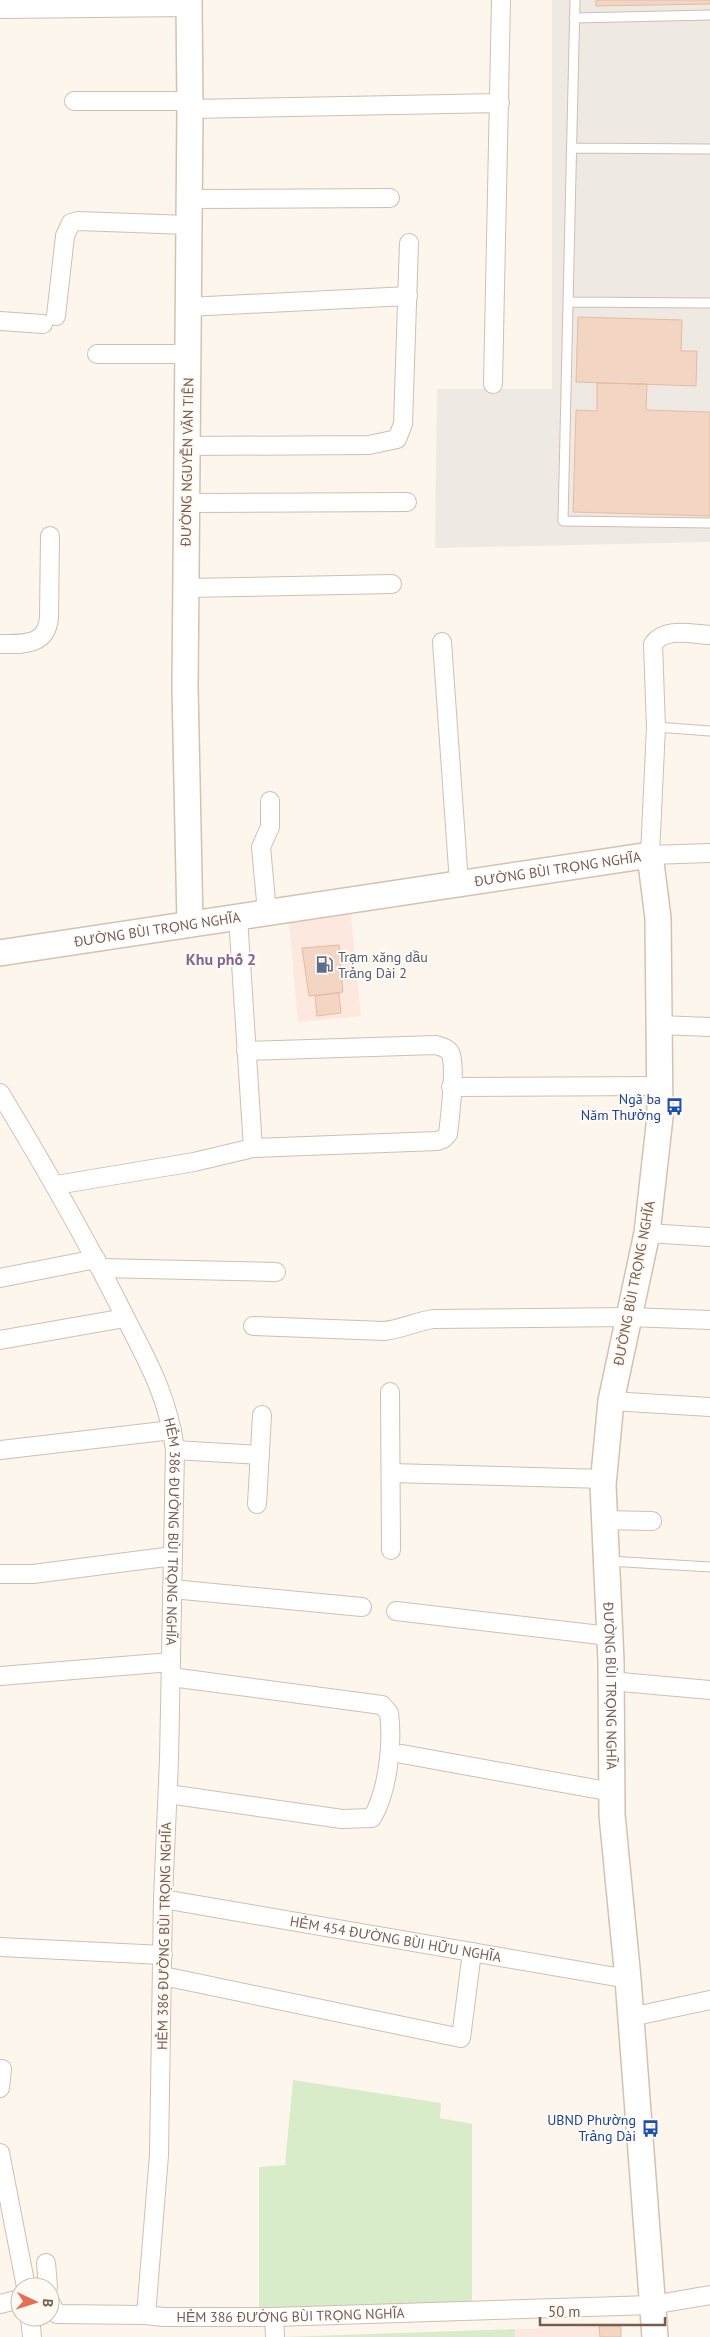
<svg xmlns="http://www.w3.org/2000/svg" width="710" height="2337" viewBox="0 0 710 2337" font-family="'PT Sans',sans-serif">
<rect width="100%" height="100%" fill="#fdf6ec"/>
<path fill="#fde8e0" d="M350,907L361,1016L298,1022L288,913Z
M621,2326V2337H515V2329Z"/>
<path fill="#efe9e4" d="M552,0H710V542L435,548L437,389H552Z"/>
<path fill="#d8ecc9" d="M293,2080L441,2103L440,2118L472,2124V2306L259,2312V2167L285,2165Z
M515,2329V2337H282Z"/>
<path fill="#f3d5c3" stroke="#e6bba3" d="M596,0H710V4L596,6Z
M578,317L682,320L681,351H697L696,386L576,382Z
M597,383L647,384L646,410L710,412V516L573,512L576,410L597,411Z
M339,945L343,992L309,996L302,948Z
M339,993L341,1013L317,1016L315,996Z
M599,2326H621V2337H600Z"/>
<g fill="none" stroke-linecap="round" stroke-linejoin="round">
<defs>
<path id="lane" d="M575,0L563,521L710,523
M574,18L710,15
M572,148L710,149
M568,302L710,303
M656,727L710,731
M608,1561L710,1567"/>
<g id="street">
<path d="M0,9L189,7"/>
<path d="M74,101H190"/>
<path d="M190,109L500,103"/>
<path d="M188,199L390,198"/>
<path d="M188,307L408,296"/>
<path d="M56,316L65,236L71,223L78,221L188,225"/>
<path d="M0,321L43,324"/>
<path d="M97,354H188"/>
<path d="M493,384L501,0"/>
<path d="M187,446L369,445L397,439L403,424L409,243"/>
<path d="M186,503L407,502"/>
<path d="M185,588L392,584"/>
<path d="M710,635C691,634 665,627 653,644L656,727L650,855L710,853"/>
<path d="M442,642L459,883"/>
<path d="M0,644C24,644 47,646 49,617L50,536"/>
<path d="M267,912L261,847L270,827V801"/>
<path d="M238,917L253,1148"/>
<path d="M660,1025L710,1027"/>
<path d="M451,1087L659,1086"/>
<path id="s1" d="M0,1093C43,1164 84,1235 121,1309C145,1357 168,1394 175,1450L169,1760L163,1899L159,2155L146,2315L163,2317H274L652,2305L710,2295"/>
<path d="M56,1185L194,1162L253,1148L437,1141L443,1139L448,1134C450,1117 456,1070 451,1055C449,1048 442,1047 436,1045L246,1051"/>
<path d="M647,1233L710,1237"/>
<path d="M100,1268L276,1272"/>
<path d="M0,1278L96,1259"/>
<path d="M253,1326L384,1331C402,1329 415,1322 433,1319L629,1317L710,1320"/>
<path d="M0,1340L125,1318"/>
<path d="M390,1392L391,1550"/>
<path d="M611,1401L710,1407"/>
<path d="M0,1450L172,1430"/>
<path d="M175,1450L260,1455"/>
<path d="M391,1473L604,1479"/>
<path d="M257,1504L262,1415"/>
<path d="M604,1520L652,1521"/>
<path d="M0,1574H33L173,1556"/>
<path d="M172,1589L362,1607"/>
<path d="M396,1611L609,1636"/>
<path d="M0,1676L171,1662"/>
<path d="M610,1681L710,1690"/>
<path d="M402,1754L612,1792"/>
<path d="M168,1794L342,1819L372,1818C388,1791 393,1743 389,1713L382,1705L171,1677"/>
<path id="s2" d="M163,1899L628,1979"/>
<path d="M0,1947L163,1955"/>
<path d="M163,1976L461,2038L472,1952"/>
<path d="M631,2017L710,2000"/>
<path d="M0,2088L2,2069"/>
<path d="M0,2153L26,2287"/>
<path d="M46,2263L48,2287"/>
<path d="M50,2302L57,2314L146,2315"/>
<path d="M0,2304L20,2299"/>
<path d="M30,2317L32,2337"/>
<path d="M274,2317L275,2337"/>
</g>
<g id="secondary">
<path d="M189,0L190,109L185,687L190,924"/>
<path id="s3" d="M0,953L650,855L658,918L660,1117L647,1233L611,1401L603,1485L611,1661L612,1815L628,1979L655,2337"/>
</g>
</defs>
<use href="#lane" stroke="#d1beb0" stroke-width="11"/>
<use href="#street" stroke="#d1beb0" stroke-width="20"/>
<use href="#secondary" stroke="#d6c0b0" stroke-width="28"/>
<use href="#lane" stroke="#fff" stroke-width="9"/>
<use href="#street" stroke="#fff" stroke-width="18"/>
<use href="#secondary" stroke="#fff" stroke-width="25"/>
</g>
<defs>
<symbol id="fuel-bare" viewBox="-9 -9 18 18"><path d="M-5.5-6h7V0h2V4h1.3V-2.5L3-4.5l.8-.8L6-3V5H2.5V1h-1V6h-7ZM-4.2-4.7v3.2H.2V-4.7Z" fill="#5c6f8a" stroke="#fffaf3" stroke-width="2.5" paint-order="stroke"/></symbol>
<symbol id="bus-bare" viewBox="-9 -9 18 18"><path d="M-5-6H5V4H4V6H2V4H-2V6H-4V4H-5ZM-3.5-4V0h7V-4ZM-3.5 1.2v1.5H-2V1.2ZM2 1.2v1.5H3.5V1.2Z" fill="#1a4fb4" stroke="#fffaf3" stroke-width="2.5" paint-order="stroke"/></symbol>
</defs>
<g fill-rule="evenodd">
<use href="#fuel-bare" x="312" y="952" width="25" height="25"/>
<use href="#bus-bare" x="662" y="1094" width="25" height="25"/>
<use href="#bus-bare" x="638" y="2116" width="25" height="25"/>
</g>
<g text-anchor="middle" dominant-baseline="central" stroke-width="4" stroke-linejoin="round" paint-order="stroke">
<g font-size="14" fill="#7a5c4d" stroke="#fffaf3">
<text transform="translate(187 462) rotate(-89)">ĐƯỜNG NGUYỄN VĂN TIÊN</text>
<text stroke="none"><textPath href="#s3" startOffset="564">ĐƯỜNG BÙI TRỌNG NGHĨA</textPath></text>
<text stroke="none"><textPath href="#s3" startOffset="159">ĐƯỜNG BÙI TRỌNG NGHĨA</textPath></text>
<text transform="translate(634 1283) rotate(-79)">ĐƯỜNG BÙI TRỌNG NGHĨA</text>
<text stroke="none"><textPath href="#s1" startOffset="481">HẺM 386 ĐƯỜNG BÙI TRỌNG NGHĨA</textPath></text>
<text stroke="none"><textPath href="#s3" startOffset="1494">ĐƯỜNG BÙI TRỌNG NGHĨA</textPath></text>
<text transform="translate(164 1936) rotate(-89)">HẺM 386 ĐƯỜNG BÙI TRỌNG NGHĨA</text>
<text stroke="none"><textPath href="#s2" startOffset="236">HẺM 454 ĐƯỜNG BÙI HỮU NGHĨA</textPath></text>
<text stroke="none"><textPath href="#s1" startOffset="1410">HẺM 386 ĐƯỜNG BÙI TRỌNG NGHĨA</textPath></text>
</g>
<g font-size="14" fill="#4e5e75" stroke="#fffaf3" text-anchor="start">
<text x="338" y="957">Trạm xăng dầu<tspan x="338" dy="16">Trảng Dài 2</tspan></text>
</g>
<g font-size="14" fill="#164399" stroke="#fffaf3" text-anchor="end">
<text x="661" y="1099">Ngã ba<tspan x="661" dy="16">Năm Thưởng</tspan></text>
<text x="636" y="2120">UBND Phường<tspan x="636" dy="16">Trảng Dài</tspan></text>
</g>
<g font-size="16" font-weight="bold" fill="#846695" stroke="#fffaf3">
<text x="221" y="959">Khu phố 2</text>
</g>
</g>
<g transform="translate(35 2302) rotate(94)"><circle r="24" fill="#fffaf3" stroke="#cabbb1"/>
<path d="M0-4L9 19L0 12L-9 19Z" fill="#e76f51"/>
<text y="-8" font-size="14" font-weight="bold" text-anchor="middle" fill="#7a5c4d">B</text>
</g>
<path d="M540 2317v8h125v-8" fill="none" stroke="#7a5c4d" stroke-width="2.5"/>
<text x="548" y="2317" font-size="15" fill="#7a5c4d" stroke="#fffaf3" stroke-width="4" paint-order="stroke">50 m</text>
</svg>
